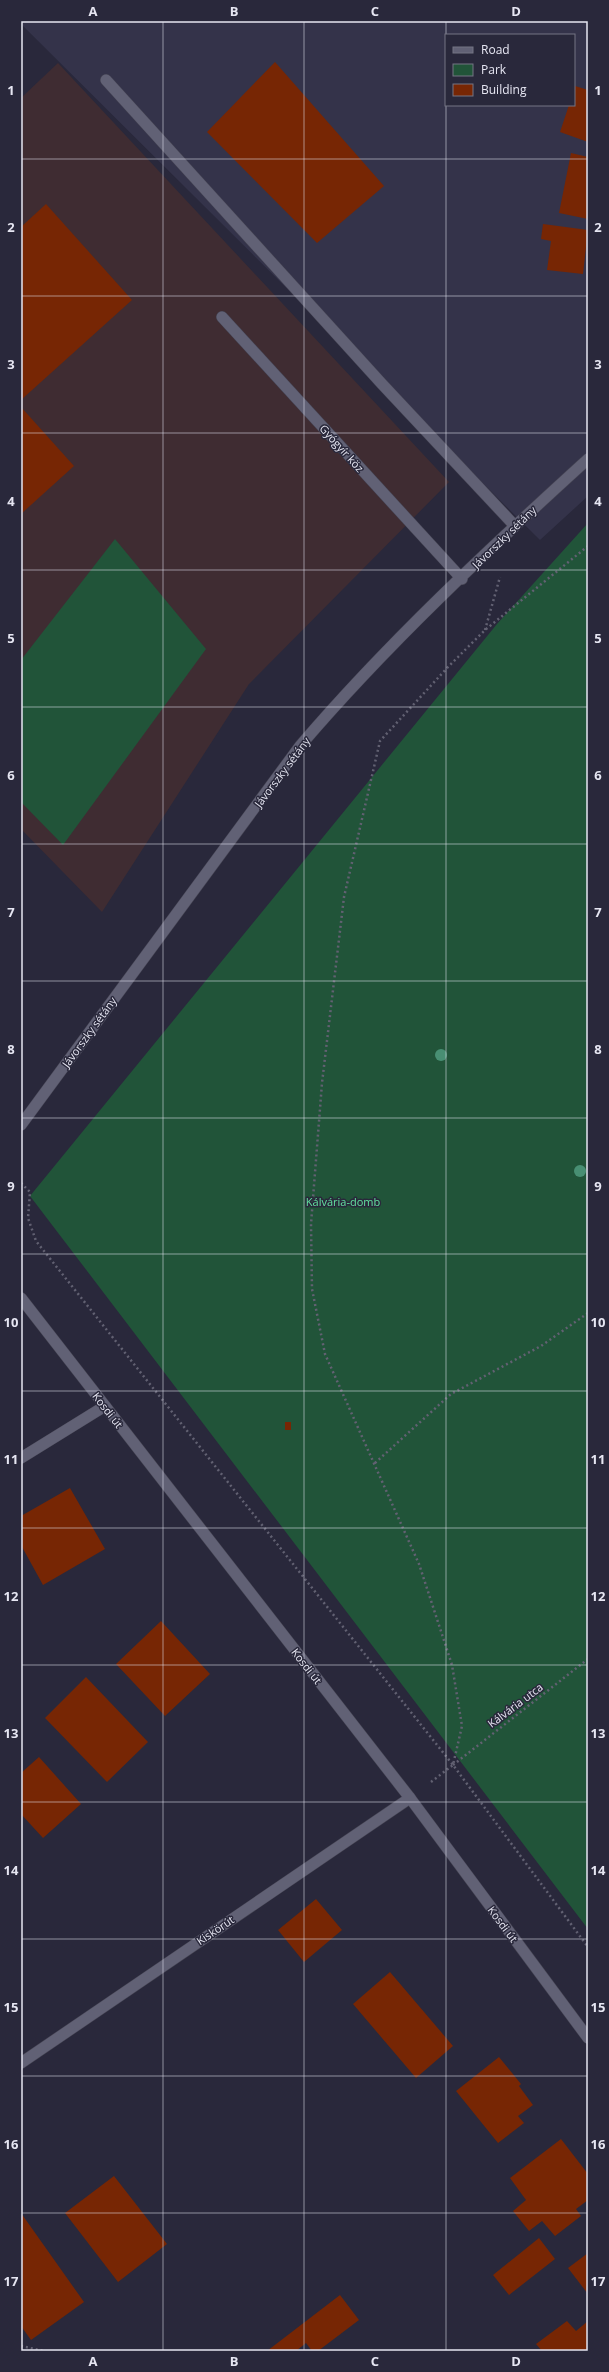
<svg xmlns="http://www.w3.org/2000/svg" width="609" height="2372" viewBox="0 0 609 2372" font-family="'Open Sans',sans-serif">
<rect width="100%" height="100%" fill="#29283b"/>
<path fill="#34334a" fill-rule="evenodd" d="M21,21H588V496L540,540L21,24ZM446,35H574V105H446Z"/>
<path fill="#3f2c32" d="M58,63L449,482L249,684L102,912L21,829V98Z"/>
<path fill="#215439" d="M588,523V1929L30,1196L497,624Z
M115,539L206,649L63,845L21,802V660Z"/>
<path fill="#772604" d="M275,62L384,186L317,243L207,132Z
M575,86L588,90V142L560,132L569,105H574Z
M571,153L588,157V219L559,213Z
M46,204L132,300L21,400V227Z
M543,224L588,230L583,274L547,270L551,241L541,239Z
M21,407L74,466L21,514Z
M285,1422H291V1430H285Z
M70,1488L105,1549L43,1585L21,1545V1516Z
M161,1621L210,1674L165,1716L116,1664Z
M86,1677L148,1742L107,1782L45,1718Z
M39,1757L81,1804L43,1838L21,1814V1773Z
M316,1899L342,1930L304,1962L278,1930Z
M390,1972L453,2046L416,2078L353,2004Z
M499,2057L521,2084L519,2086L533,2105L518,2116L524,2123L498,2143L456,2091Z
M561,2139L588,2174V2200L576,2209L581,2216L555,2236L542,2221L529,2231L513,2211L526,2200L510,2178Z
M114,2176L167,2244L118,2282L65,2213Z
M21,2213L84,2302L31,2340L21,2326Z
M539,2238L555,2259L509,2295L493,2275Z
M588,2253V2294L568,2268Z
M340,2295L359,2320L318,2351H312L306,2343L296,2351H267Z
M567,2321L576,2331L588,2321V2351H542L536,2344Z"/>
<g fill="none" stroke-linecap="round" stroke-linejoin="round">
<defs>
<path id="service" d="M106,80L382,384L515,526"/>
<path id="minor" d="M222,317L462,579
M21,1125L300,746C387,644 489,549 588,459
M21,1458L105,1406
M21,2063L410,1798"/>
<path id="tertiary" d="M21,1298L410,1798L588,2038"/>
</defs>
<use href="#service" stroke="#454453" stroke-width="12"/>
<use href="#minor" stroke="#454453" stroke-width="12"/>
<use href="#tertiary" stroke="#454453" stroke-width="12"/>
<path stroke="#626172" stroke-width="2.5" stroke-dasharray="2 3" stroke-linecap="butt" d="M485,630L500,577
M21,1183L30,1192L28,1218L36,1241L453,1765L588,1947
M375,1463L451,1394L541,1346L588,1313
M453,1765L588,1659
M431,1782L453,1765L462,1726L452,1665L419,1564L325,1354L312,1289L311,1224L322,1083L344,897L380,741L448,667L485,630L588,546
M21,2346L44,2351"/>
<use href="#service" stroke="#616175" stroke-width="11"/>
<use href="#minor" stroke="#616175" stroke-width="11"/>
<use href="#tertiary" stroke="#616175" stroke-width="11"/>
</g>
<g fill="#488f73">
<circle cx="441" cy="1055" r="6"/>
<circle cx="580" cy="1171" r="6"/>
</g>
<path fill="none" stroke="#e6e6f2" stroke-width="1" stroke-opacity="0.55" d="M163,21V2351M304,21V2351M446,21V2351M21,159H588M21,296H588M21,433H588M21,570H588M21,707H588M21,844H588M21,981H588M21,1118H588M21,1254H588M21,1391H588M21,1528H588M21,1665H588M21,1802H588M21,1939H588M21,2076H588M21,2213H588"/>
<g text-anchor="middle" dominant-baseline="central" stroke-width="3" stroke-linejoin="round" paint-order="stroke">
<g font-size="11" fill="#e6e6f2" stroke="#29283b">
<text transform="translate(342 448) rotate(48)">Gyógyír köz</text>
<text transform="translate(504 537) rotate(-44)">Jávorszky sétány</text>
<text transform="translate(282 772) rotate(-53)">Jávorszky sétány</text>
<text transform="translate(89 1032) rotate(-54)">Jávorszky sétány</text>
<text transform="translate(108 1410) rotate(52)">Kosdi út</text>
<text transform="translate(307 1666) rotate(52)">Kosdi út</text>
<text transform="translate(515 1705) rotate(-37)">Kálvária utca</text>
<text transform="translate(503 1924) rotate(53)">Kosdi út</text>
<text transform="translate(215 1930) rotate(-34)">Kiskörút</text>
</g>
<g font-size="11" fill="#62e3a0" stroke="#29283b">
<text x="343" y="1201">Kálvária-domb</text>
</g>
</g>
<rect width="609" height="2372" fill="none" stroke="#29283b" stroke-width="44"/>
<rect x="445" y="34" width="130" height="72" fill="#29283b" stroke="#757484"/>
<rect x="453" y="47" width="20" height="6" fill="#616175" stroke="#757484"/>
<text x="481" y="54" font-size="12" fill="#e6e6f2">Road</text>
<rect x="453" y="64" width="20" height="12" fill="#215439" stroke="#757484"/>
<text x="481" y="74" font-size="12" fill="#e6e6f2">Park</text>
<rect x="453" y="84" width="20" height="12" fill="#772604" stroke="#757484"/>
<text x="481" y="94" font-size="12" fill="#e6e6f2">Building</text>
<rect x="22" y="22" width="565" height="2328" fill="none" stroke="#e6e6f2" stroke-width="1.5"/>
<g font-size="13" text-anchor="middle" font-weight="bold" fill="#e6e6f2">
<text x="93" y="16">A</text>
<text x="234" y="16">B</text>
<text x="375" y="16">C</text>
<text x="516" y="16">D</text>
<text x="11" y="95">1</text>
<text x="598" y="95">1</text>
<text x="11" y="232">2</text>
<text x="598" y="232">2</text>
<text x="11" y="369">3</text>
<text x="598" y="369">3</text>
<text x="11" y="506">4</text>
<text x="598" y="506">4</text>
<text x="11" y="643">5</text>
<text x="598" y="643">5</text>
<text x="11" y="780">6</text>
<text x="598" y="780">6</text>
<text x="11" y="917">7</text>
<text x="598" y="917">7</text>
<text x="11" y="1054">8</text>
<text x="598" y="1054">8</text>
<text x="11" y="1191">9</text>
<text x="598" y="1191">9</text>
<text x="11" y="1327">10</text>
<text x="598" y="1327">10</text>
<text x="11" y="1464">11</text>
<text x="598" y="1464">11</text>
<text x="11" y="1601">12</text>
<text x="598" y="1601">12</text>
<text x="11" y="1738">13</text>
<text x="598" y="1738">13</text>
<text x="11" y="1875">14</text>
<text x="598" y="1875">14</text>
<text x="11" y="2012">15</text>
<text x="598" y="2012">15</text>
<text x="11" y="2149">16</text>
<text x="598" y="2149">16</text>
<text x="11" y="2286">17</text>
<text x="598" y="2286">17</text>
<text x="93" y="2366">A</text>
<text x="234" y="2366">B</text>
<text x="375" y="2366">C</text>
<text x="516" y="2366">D</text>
</g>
</svg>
